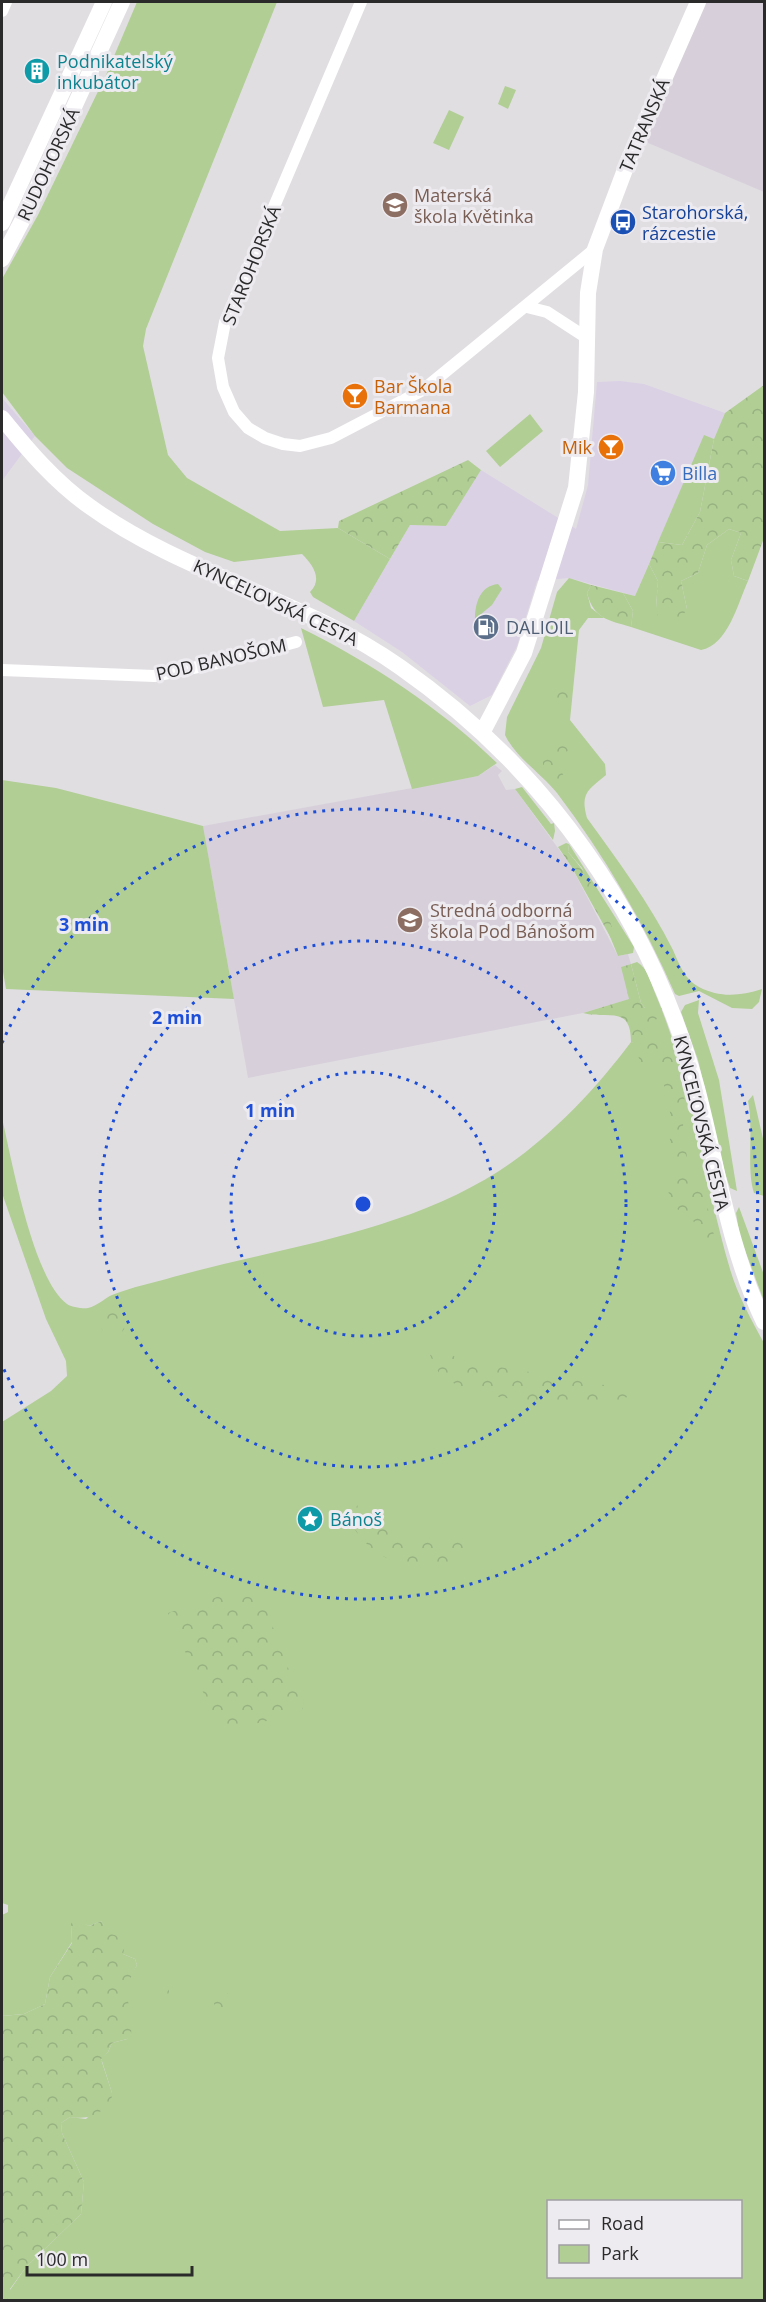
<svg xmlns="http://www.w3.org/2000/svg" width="766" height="2302" viewBox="0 0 766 2302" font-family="'Open Sans',sans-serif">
<defs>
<pattern id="forest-crowns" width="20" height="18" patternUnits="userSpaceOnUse" patternTransform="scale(1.5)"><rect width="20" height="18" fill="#b1ce95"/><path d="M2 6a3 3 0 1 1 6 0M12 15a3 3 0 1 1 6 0" fill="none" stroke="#98b181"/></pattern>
</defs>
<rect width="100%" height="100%" fill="#e1dee2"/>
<path fill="#dad1e5" d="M620,381L644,384L725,413L714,439L704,436L635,596L569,578L537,581L517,646L492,695L470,706L402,652L354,621L410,525L446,526L481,470L576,529L588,485L597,382Z
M2,398L35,436L2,481Z"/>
<path fill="#d7d0db" d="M703,2H764V192L641,140Z
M495,765L502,771L498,775L506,790L515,789L571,866L618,956L628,954L631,964L622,967L630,999L583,1013L248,1078L203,826L478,776Z"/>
<path fill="#b1ce95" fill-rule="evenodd" d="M137,2H277L146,329L143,346L168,455L187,478L280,531L338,528L390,559L354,621L313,597L310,592C323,579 313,565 302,554L234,562L205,552L153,524L67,468L35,436L2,392V279L38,215L106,75Z
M505,86L516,90L508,109L498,104Z
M449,110L464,117L449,150L433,143Z
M530,414L543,431L500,467L486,451Z
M704,435L714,439L700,512L682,545L658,542Z
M729,529L741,533L731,560L734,576L748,581C738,603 728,645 701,650L631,627L633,611L623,593L635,596L649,564L658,581L656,608L687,609L681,581L698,573L707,545Z
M569,578L591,585L587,593L591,608L604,618H588L579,630L570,720L605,764L606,775C588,790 580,793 587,818C618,861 649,902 673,950C679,964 685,980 699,987C720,998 740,996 762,989L759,1002L752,1009L732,1008L699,991L679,996L675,994C644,923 604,855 557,793C541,773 516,758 505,735L507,717L541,648L557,592Z
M498,584L502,589L492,605L475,619C475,603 480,586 498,584Z
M301,628C373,664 439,707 497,763L478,776L412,789L384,700L323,707Z
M2,780L56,788L203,826L234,999L6,989L2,966Z
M522,787L551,824L554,823L555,831L553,840L515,789Z
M569,844L634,947L633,953L618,956L582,868L568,852Z
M637,962C648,968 651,983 655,993C693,1082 703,1177 730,1269C737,1294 752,1321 764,1343V2300H16L10,2290L26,2267L81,2214L84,2182L62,2133L61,2123L70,2117L86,2119L112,2093L101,2058L108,2052L112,2043L127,2039C136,2020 122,2002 128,1982C129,1976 134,1970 137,1965L135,1959L123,1954L101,1921L89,1926L79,1922L71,1924L72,1942L50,1977L45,2004L24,2014L2,2016V1915L8,1912V1905L2,1903V1422L51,1391L67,1376L66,1361L46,1319L2,1193V1118C12,1161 33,1279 67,1304C71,1307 83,1309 88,1308C97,1306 105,1298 112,1295C132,1287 153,1283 173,1277C282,1247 402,1233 499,1171C550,1138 595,1090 631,1042L635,1043L658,1008H645L641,1003L631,964ZM548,2202H740V2276H548Z
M699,1000L698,1013L719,1080L737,1191L730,1188L725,1173L698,1060L681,1012L685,1005Z
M753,1095L764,1143V1196L754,1193C746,1169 754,1130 748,1101Z
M739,1207L764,1275V1301L740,1237L736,1213Z"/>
<path fill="url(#forest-crowns)" d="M764,385V538L748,581L734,576L731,560L741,533L729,529L707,545L698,573L681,581L687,609L677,625L659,621L656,608L658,581L649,564L658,542L682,545L700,512L714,439L725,413Z
M468,460L481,470L446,526L410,525L390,559L338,528L339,521Z
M591,585L623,593L633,611L631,627C608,620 594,619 587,593Z
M566,672L571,677L568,704L565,709H559C548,697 556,682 566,672Z
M561,723L571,737L570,749L557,760V766L567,780L566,785L560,788L544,768L542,759L554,742V730Z
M566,843L569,844L568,852C590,877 606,903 614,935L612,940L571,866L558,847Z
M631,964L641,1003L645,1008H662L660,1015L635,1044L631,1042C631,1004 607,1020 583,1013L629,999L621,967Z
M656,1035H665L688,1111L683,1125L687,1158L676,1164L669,1156C671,1119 674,1098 654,1065L640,1062L638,1055Z
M677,1174H692L703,1187L716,1244L712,1251L705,1247L691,1216L671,1206L668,1189Z
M101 1324a12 12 0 1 1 24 0a12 12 0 1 1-24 0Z
M437,1346L460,1360L610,1386L626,1390L629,1396C612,1405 607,1400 589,1400C545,1400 479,1405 441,1375C436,1370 433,1361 430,1355Z
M358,1504L373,1512L392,1529L419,1540L447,1539L464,1543L466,1560C414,1572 378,1568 349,1521Z
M220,1596L251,1597L267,1611L303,1708L300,1713L237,1728H219L168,1613Z
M74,1918L89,1926L101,1921L111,1934L121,1937L125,1945L123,1954L135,1959L137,1965C117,2000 135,2003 131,2034L127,2039L112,2043L108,2052L101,2059L112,2093L111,2104C96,2115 89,2120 70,2117L61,2123L62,2133L84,2182L81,2214L26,2267L10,2289L17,2300H2V2016L24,2014L45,2004L50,1977L72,1943L71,1924Z
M151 1991a9 9 0 1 1 18 0a9 9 0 1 1-18 0Z
M214 2003a10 10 0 1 1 20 0a10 10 0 1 1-20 0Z"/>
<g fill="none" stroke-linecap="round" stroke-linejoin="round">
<path stroke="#fff" stroke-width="12" d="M361,2L225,322L218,358L223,387L234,412L248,428L265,438L283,444L300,446L331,438L423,390L595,249
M2,11L6,2
M527,307L547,312L587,338
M2,670L154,676L217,663L296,642"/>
<path stroke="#fff" stroke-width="16" d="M2,223L104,2
M2,259L22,221L122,2
M2,418C28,450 55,482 89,506C184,575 304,599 400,667C546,769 650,916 697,1088C718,1167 728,1247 764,1322
M482,733L524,653L576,488L586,392L588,293L595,249L629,159L698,2"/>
</g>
<g fill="none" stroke="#1d4ed8" stroke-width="3" stroke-dasharray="3 6">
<circle cx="363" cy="1204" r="132"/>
<circle cx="363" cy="1204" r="263"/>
<path d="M2 1043A395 395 0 1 1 2 1365"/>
</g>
<defs>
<symbol id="building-disc" viewBox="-11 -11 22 22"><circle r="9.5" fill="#0f9aa8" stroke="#eeebf0"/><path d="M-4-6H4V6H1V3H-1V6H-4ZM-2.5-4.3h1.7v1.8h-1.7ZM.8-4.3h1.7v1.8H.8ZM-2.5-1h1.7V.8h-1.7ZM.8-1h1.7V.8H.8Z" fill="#fff"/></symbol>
<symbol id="school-disc" viewBox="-11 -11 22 22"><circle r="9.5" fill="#8d6e63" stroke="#eeebf0"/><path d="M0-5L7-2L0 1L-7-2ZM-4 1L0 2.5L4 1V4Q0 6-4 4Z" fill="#fff"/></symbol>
<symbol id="bus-disc" viewBox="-11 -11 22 22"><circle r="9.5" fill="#1a4fb4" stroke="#eeebf0"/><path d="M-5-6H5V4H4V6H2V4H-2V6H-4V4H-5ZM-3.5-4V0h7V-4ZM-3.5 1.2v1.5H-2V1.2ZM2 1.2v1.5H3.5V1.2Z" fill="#fff"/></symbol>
<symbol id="bar-disc" viewBox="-11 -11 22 22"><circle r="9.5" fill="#e8710a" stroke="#eeebf0"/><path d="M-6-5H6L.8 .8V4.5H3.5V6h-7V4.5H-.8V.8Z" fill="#fff"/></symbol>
<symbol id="supermarket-disc" viewBox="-11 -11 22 22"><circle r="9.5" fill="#3f7fe0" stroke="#eeebf0"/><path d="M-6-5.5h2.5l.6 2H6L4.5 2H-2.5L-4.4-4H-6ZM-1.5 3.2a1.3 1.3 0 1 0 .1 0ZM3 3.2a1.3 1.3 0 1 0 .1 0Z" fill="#fff"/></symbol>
<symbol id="fuel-disc" viewBox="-11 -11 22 22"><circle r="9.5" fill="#5c6f8a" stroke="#eeebf0"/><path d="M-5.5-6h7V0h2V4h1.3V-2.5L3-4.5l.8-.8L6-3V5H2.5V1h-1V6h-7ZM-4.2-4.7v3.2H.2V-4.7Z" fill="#fff"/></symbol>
<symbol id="university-disc" viewBox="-11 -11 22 22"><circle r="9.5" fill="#8d6e63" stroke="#eeebf0"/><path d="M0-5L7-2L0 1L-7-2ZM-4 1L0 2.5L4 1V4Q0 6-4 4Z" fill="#fff"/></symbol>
<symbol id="sight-disc" viewBox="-11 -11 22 22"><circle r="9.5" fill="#0f9aa8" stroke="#eeebf0"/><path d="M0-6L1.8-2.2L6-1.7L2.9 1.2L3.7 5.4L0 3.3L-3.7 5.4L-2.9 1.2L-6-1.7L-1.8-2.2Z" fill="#fff"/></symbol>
</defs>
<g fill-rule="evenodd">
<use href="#building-disc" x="22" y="56" width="30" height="30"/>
<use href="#school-disc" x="380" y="190" width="30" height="30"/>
<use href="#bus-disc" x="608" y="207" width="30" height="30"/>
<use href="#bar-disc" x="340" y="381" width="30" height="30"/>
<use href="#bar-disc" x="596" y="432" width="30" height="30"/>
<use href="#supermarket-disc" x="648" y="458" width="30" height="30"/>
<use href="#fuel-disc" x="471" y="612" width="30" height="30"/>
<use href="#university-disc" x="395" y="905" width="30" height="30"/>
<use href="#sight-disc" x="295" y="1504" width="30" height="30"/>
</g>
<g text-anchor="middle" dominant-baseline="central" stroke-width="6" stroke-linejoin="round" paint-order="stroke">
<g font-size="18" fill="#0d838f" stroke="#eeebf0" text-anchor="start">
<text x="57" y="61">Podnikatelský<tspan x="57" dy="21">inkubátor</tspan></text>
<text x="330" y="1519">Bánoš</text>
</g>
<g font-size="18" fill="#2b2a2b" stroke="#eeebf0">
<text transform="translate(644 125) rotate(-67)">TATRANSKÁ</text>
<text transform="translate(48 164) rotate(-65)">RUDOHORSKÁ</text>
<text transform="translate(251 265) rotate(-68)">STAROHORSKÁ</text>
<text transform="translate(276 602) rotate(25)">KYNCEĽOVSKÁ CESTA</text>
<text transform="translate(221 659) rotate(-13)">POD BANOŠOM</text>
<text transform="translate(702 1123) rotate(76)">KYNCEĽOVSKÁ CESTA</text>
</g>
<g font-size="18" fill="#785e54" stroke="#eeebf0" text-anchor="start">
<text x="414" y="195">Materská<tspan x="414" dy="21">škola Květinka</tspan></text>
<text x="430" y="910">Stredná odborná<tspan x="430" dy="21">škola Pod Bánošom</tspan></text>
</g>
<g font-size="18" fill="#164399" stroke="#eeebf0" text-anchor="start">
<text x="642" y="212">Starohorská,<tspan x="642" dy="21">rázcestie</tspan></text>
</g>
<g font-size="18" fill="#c56008" stroke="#eeebf0" text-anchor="start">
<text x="374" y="386">Bar Škola<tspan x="374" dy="21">Barmana</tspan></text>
<text x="592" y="447" text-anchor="end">Mik</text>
</g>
<g font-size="18" fill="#366cbe" stroke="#eeebf0" text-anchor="start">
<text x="682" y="473">Billa</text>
</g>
<g font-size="18" fill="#4e5e75" stroke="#eeebf0" text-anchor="start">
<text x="506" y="627">DALIOIL</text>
</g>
</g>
<circle cx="363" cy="1204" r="9" fill="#1d4ed8" stroke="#eeebf0" stroke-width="3"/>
<g font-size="18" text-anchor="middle" font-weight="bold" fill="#1d4ed8" stroke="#eeebf0" stroke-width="6" stroke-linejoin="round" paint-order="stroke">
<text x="84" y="931">3 min</text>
<text x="177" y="1024">2 min</text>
<text x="270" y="1117">1 min</text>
</g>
<rect width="766" height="2302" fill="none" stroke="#2b2a2b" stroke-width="6"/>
<rect x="547" y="2200" width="195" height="78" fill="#eeebf0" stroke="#a09ea1" stroke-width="1.5"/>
<rect x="559" y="2220" width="30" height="9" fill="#ffffff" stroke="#a09ea1" stroke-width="1.5"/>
<text x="601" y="2230" font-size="18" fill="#2b2a2b">Road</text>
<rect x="559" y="2245" width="30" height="18" fill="#b1ce95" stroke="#a09ea1" stroke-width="1.5"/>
<text x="601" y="2260" font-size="18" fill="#2b2a2b">Park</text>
<path d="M27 2266v9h165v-9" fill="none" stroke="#2b2a2b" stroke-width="3"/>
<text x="36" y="2266" font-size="18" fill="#2b2a2b" stroke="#eeebf0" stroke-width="4.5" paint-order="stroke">100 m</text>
</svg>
